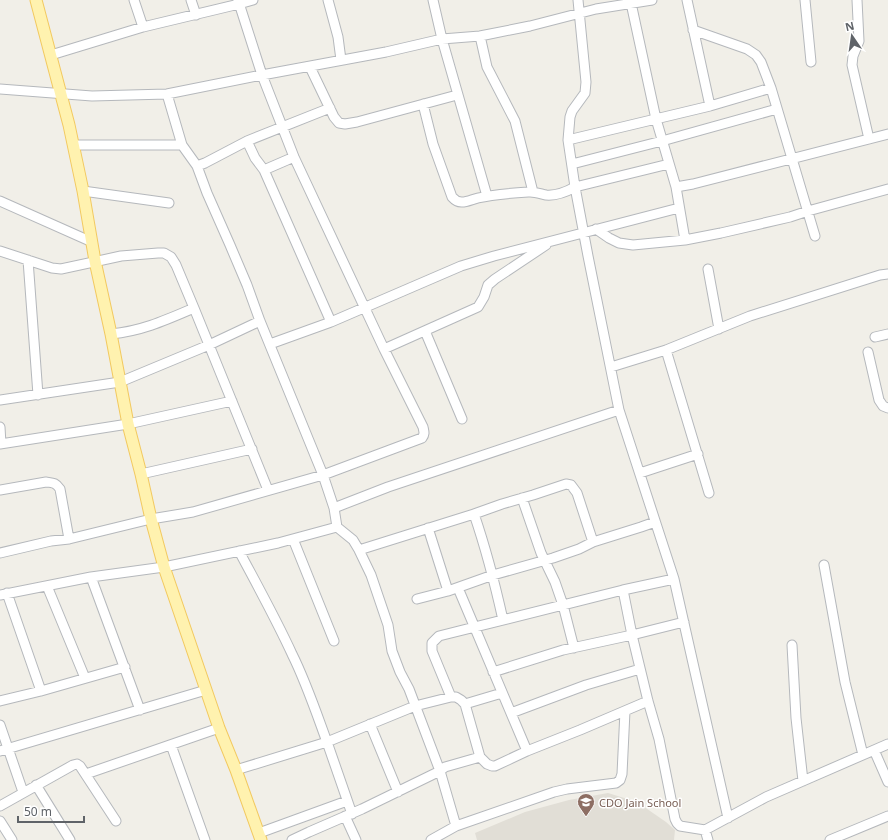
<svg xmlns="http://www.w3.org/2000/svg" width="888" height="840" viewBox="0 0 888 840" font-family="'Noto Sans',sans-serif">
<rect width="100%" height="100%" fill="#f1efe8"/>
<path fill="#e1ded6" d="M608,793L637,802L666,822L675,830L674,840H477L475,833L525,812L569,800Z"/>
<g fill="none" stroke-linecap="round" stroke-linejoin="round">
<defs>
<path id="minor" d="M134,0L143,27
M191,0L196,15
M328,0L338,37L341,60
M433,0L442,39L487,196
M578,0L586,82L585,93L572,111L570,117L568,140L575,187L588,256L619,410L674,579L728,818
M687,0L710,106
M805,0L811,62
M857,0L859,41L853,56L852,65L869,139
M631,3L656,119L676,187L685,240
M693,30L747,49L756,55L761,62L771,88L815,236
M480,36L487,67L515,121L533,192
M51,55L143,27L239,4L253,0
M310,67L334,117L339,123L345,124L357,122L457,95
M0,89L92,96L167,94L262,75L386,52L442,39L480,36L530,26L596,9L652,0
M167,94L182,145L197,166L207,193L230,245L247,285L260,321L323,475L334,508L337,527
M423,104L433,144L452,197C460,206 467,201 478,198C494,194 513,193 530,192C536,192 541,194 546,195C557,196 566,192 575,187L669,164
M568,140L710,106L771,88
M247,141L255,158L264,170L331,322
M73,145H182
M572,164L662,141L777,109
M197,166L205,163L247,141L330,108
M264,170L294,157
M676,187L693,184L888,134
M83,191L169,203
M0,201L92,242
M596,229L609,238L619,243L633,245L685,240L721,233L790,217L808,211L888,189
M0,251L52,268L61,269L121,256L158,253H164L171,257L176,265L194,308L268,490
M28,260L38,395
M708,269L719,329
M425,331L462,419
M111,334C142,331 166,320 194,308
M875,337L888,334
M270,344L331,322L461,266L494,256L679,208
M384,349L478,307L484,297L488,285L495,279L546,245
M666,350L709,493
M868,352L879,400L883,406L888,408
M611,367L666,350L750,316L880,275L888,274
M0,400L120,382L209,345L260,321
M0,427L1,444
M0,444L128,424L232,401
M640,473L698,454
M141,474L252,449
M0,490L46,482C54,483 56,483 60,489L69,539
M522,498L541,553L555,582L563,605L574,648
M334,508L388,487L619,410
M428,528L448,591
M293,539L334,641
M359,550L474,514
M239,551C257,585 276,619 292,654C306,682 316,712 327,742L415,706L451,697H456L461,700L465,704L480,757L487,764L492,766H495L527,751L580,730L648,701
M0,553L51,541L69,539L151,519L193,512L323,475L422,438C425,434 424,432 423,427L384,349L294,157L262,75L238,0
M824,565L845,682L863,755
M91,577L140,710
M47,586L85,678
M458,588L527,751
M623,590L674,579
M7,593L41,691
M0,595L91,577L164,567L278,543L337,527L353,540L359,550L371,575L388,625L392,651L400,672L409,689L440,771L362,809L309,832L292,840
M417,599L448,591L493,575L553,558L579,549L593,542L641,527L655,522
M503,620C495,584 486,549 474,514L502,504L533,495L566,484L571,485L577,493L593,542
M792,645L796,718L803,781
M493,672L563,650L632,635L648,701L659,739L675,819L677,823L680,826L705,830L766,797L888,744
M451,697L432,651V643L439,636L623,590L632,635L684,622
M0,701L41,691L125,667
M465,704L502,693
M511,713L586,685L640,669
M370,724L398,792
M0,725L23,792
M171,745L205,840
M874,750L888,782
M0,751L206,690
M236,770L327,742L352,814
M86,774L219,728
M36,785L70,840
M0,806L73,765L77,764L80,766L116,821
M345,816L356,840
M0,821L12,840
M456,826L440,771L445,767L480,757
M705,830L708,840
M259,833L347,801
M431,840L456,826L554,792L567,789L616,783L620,780L622,774L625,711
M830,840L888,816"/>
<path id="major" d="M36,0L69,125L83,191L95,261L111,334L128,424L141,474L151,519L164,567L219,728L236,770L261,840"/>
</defs>
<use href="#minor" stroke="#b5b8bc" stroke-width="11"/>
<use href="#major" stroke="#f2c960" stroke-width="13"/>
<use href="#minor" stroke="#fff" stroke-width="9"/>
<use href="#major" stroke="#fff2af" stroke-width="11"/>
</g>
<defs>
<symbol id="school-pin" viewBox="-11 -11 22 30"><path d="M0 17L-7.5 6A9.5 9.5 0 1 1 7.5 6Z" fill="#8d6e63" stroke="#fff"/><path d="M0-5L7-2L0 1L-7-2ZM-4 1L0 2.5L4 1V4Q0 6-4 4Z" fill="#fff"/></symbol>
</defs>
<g fill-rule="evenodd">
<use href="#school-pin" x="576" y="792" width="20" height="27"/>
</g>
<g text-anchor="middle" dominant-baseline="central" stroke-width="3" stroke-linejoin="round" paint-order="stroke">
<g font-size="11" fill="#785e54" stroke="#fff" text-anchor="start">
<text x="599" y="802">CDO Jain School</text>
</g>
</g>
<g transform="translate(852 36) rotate(347)" stroke="#ffffff" stroke-width="3" paint-order="stroke">
<path d="M0-3L7 15L0 10L-7 15Z" fill="#5f6368"/>
<text y="-6" font-size="11" font-weight="bold" text-anchor="middle" fill="#5f6368">N</text>
</g>
<path d="M18 816v6h66v-6" fill="none" stroke="#5f6368" stroke-width="2"/>
<text x="24" y="816" font-size="12" fill="#5f6368" stroke="#ffffff" stroke-width="3" paint-order="stroke">50 m</text>
</svg>
